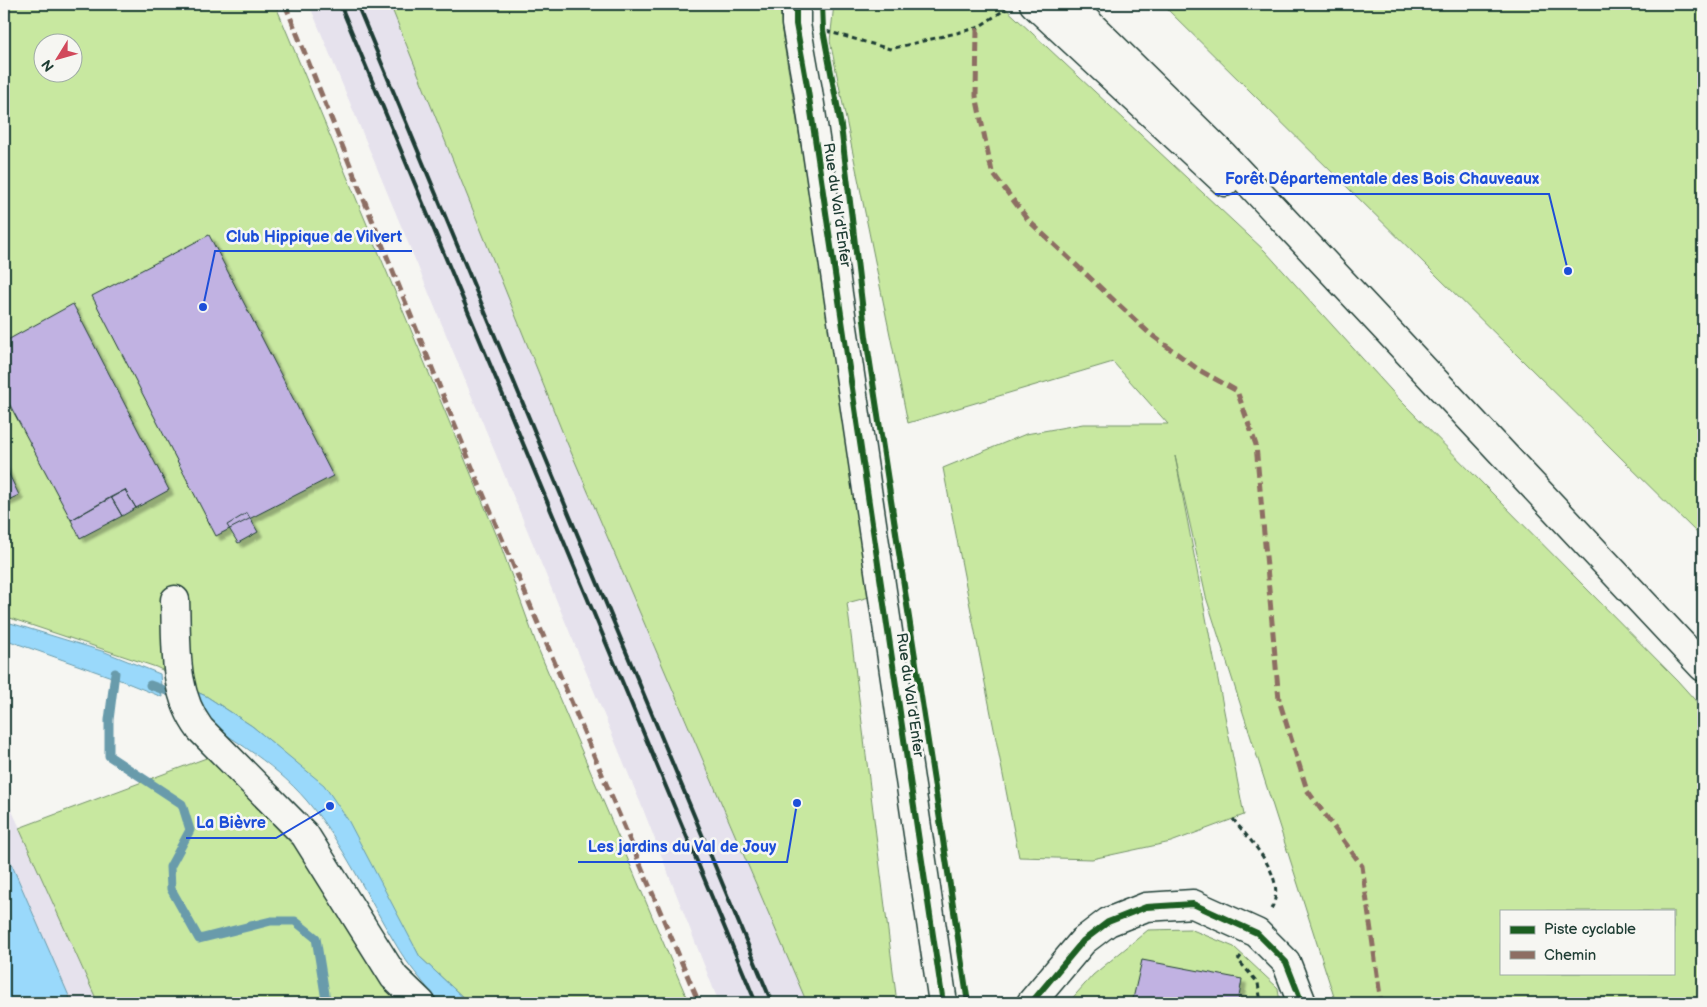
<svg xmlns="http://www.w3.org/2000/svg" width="1707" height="1007" viewBox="0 0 1707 1007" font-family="'Balsamiq Sans',sans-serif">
<defs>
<filter id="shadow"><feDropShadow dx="4.5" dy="4.5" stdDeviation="1" flood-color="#0004"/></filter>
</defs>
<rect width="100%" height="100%" fill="#f6f6f2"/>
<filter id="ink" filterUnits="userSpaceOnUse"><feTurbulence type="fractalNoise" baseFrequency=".02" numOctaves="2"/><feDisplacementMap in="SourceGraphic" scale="10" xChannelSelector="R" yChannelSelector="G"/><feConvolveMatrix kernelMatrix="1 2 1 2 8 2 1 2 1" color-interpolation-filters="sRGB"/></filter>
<g filter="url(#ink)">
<path fill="#e6e2ed" d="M309,4H390L562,431L807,1003H719L643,809Z
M4,794L35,860L98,1003H4Z"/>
<path fill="#c8e8a0" stroke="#74926a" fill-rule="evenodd" d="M4,4H275L499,541L537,646L689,1003H469L420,957L324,786L252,726L206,696L176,683L183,680L156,667L4,616ZM42,42H72V72H42Z
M390,4H780L782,32L838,366L873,596L847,603L897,1003H807L562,431Z
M834,4H1001L1265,251L1400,400L1677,680L1703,709V1003H1336L1206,597L1175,456L1244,815L1171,842L1092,859L1019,857L943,468L1026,434L1083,424H1168L1113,362L908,423L830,41ZM1501,911H1673V973H1501Z
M1162,4H1703V539Z
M209,757L300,845L406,1003H98L19,828Z
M1190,929L1234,947L1278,988L1280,1003H1068L1093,975L1148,930Z"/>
<path fill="#9ad9fb" stroke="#699bab" d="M4,621L105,652L160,674L162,697L120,680L4,639Z
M176,683L206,696L252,726L324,785L348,820L420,957L469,1003H441L435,998C422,980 406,963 395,943C366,895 344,844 307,801C272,760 222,732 176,704Z
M4,847L72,1003H4Z"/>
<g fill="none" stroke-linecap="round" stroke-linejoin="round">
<path stroke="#699bab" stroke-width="9" d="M115,673L109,720V756L182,804L190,830L170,867L171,889L199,939L271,921H295L316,938L326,1000L331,1003
M150,685L178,695"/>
</g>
<path fill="#c1b2e2" stroke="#1f3d34" filter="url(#shadow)" d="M209,235L333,476L216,536L92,296Z
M73,304L169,490L136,508L125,490L71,520L4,394V342Z
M4,464L19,495L4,502Z
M125,490L136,508L122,516L111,497Z
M111,497L122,516L80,538L71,520Z
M247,513L258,532L238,543L227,525Z
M1142,960L1242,979L1238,1003H1132Z"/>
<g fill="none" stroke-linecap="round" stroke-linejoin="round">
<defs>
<path id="minor" d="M796,4V24L808,91L943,1003
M175,600C177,644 172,692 200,729L305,835L394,977L421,1003
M1031,1003L1083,941L1108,922L1146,907L1193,904L1257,933L1286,962L1302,1003"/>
<path id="major" d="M1034,4L1225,182
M1069,4L1223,155L1703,667"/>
</defs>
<use href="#minor" stroke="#1f3d34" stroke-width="31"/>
<use href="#major" stroke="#1f3d34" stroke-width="31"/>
<path stroke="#1f3d34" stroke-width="3" stroke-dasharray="5 4" stroke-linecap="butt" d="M826,31L890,49L977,28L1006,9
M1233,819C1251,842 1289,878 1271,909
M1241,956L1238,960L1258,983L1261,1003"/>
<use href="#minor" stroke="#f6f6f2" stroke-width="28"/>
<use href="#major" stroke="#f6f6f2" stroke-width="28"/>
<path stroke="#1f3d34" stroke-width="4" d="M340,4L756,1003
M357,4L772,1003"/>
<path stroke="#8d6e63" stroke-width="5" stroke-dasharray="10 5" stroke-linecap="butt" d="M285,4L478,482L699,1003
M977,28L976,96L992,172L1029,221L1149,333L1199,370L1237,391L1256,445L1279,700L1307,790L1362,866L1381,1003"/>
<defs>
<path id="cycleway" d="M796,4V24L808,91L943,1003
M822,4L823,30L841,126L866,337L968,1003
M1031,1003L1083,941L1108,922L1146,907L1193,904L1257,933L1286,962L1302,1003"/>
</defs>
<use href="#cycleway" stroke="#f6f6f2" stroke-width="9"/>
<use href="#cycleway" stroke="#1b5e20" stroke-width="6"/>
</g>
</g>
<g text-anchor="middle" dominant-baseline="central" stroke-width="5" stroke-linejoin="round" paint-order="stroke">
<g font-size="15" fill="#1f3d34" stroke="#f6f6f2">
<text transform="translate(837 205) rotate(82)">Rue du Val d'Enfer</text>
<text transform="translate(910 695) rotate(82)">Rue du Val d'Enfer</text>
</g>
</g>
<path fill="none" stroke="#1d4ed8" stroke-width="2" d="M1568 271L1549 194H1215M203 307L215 251H412M330 806L276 838H186M797 803L787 862H578"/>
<g fill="#1d4ed8" stroke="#f6f6f2" stroke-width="2">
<circle cx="1568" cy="271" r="5"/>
<circle cx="203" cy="307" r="5"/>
<circle cx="330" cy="806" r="5"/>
<circle cx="797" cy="803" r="5"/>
</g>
<g font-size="16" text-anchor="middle" font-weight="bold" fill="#1d4ed8" stroke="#f6f6f2" stroke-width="5" stroke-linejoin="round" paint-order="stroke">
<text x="1382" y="184">Forêt Départementale des Bois Chauveaux</text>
<text x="314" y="242">Club Hippique de Vilvert</text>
<text x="231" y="828">La Bièvre</text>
<text x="682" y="852">Les jardins du Val de Jouy</text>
</g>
<rect width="1707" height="1007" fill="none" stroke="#f6f6f2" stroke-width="20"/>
<rect x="10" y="10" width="1687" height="987" fill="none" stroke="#1f3d34" stroke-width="2" filter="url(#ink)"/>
<rect x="1500" y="910" width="175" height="65" fill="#f6f6f2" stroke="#a0aca6"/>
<rect x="1510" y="926" width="25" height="8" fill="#1b5e20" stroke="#a0aca6"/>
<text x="1544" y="934" font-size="15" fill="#1f3d34">Piste cyclable</text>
<rect x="1510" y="951" width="25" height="8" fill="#8d6e63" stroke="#a0aca6"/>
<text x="1544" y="960" font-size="15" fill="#1f3d34">Chemin</text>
<g transform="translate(58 58) rotate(233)"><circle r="24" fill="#f6f6f2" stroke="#a0aca6"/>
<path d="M0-4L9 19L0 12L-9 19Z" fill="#d1495b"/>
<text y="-8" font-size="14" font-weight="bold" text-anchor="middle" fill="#1f3d34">N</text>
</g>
</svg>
